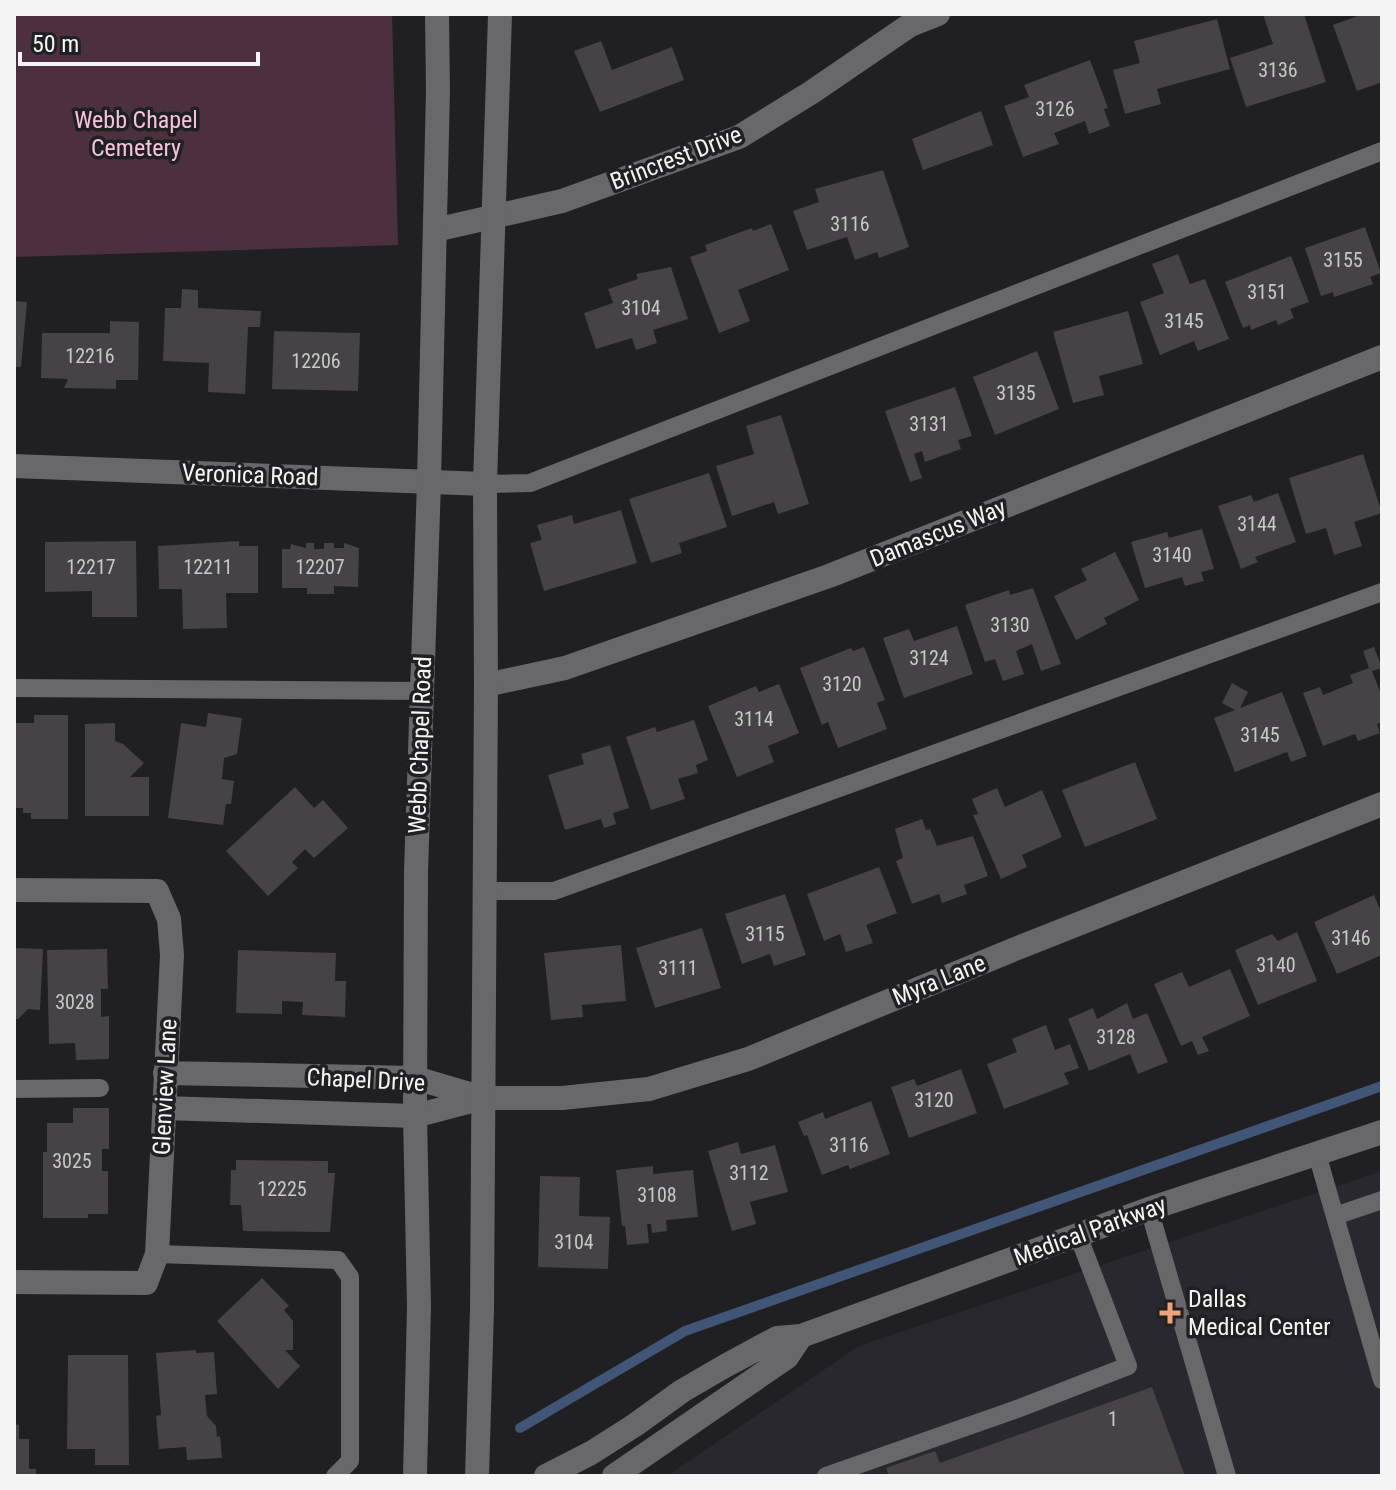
<svg xmlns="http://www.w3.org/2000/svg" width="1396" height="1490" viewBox="0 0 1396 1490" font-family="'Roboto Condensed',sans-serif">
<rect width="100%" height="100%" fill="#201f21"/>
<path fill="#2a282f" d="M1382,1171V1476H667L859,1346Z"/>
<path fill="#4c3040" d="M14,14H392L398,245L14,257Z"/>
<g fill="none" stroke-linecap="round" stroke-linejoin="round">
<path stroke="#415676" stroke-width="10" d="M520,1428L685,1331L1382,1086"/>
</g>
<path fill="#454345" d="M1263,14H1304L1326,82L1246,107L1230,58L1273,44Z
M1363,14H1382V82L1357,91L1333,25Z
M1217,19L1230,69L1157,89L1161,104L1125,114L1113,70L1140,63L1134,41Z
M601,41L612,70L672,47L684,80L600,112L574,51Z
M1090,60L1108,108L1104,109L1110,126L1089,134L1085,121L1054,133L1059,144L1023,157L1004,106L1029,97L1024,85Z
M981,111L993,145L923,170L912,139Z
M883,170L909,247L879,258L877,252L855,260L847,237L807,250L793,211L819,202L815,189Z
M771,224L789,270L738,290L750,321L719,333L690,257L707,251L705,245L752,228L753,231Z
M1365,227L1381,273L1370,277L1373,284L1334,297L1333,292L1321,296L1305,248Z
M1178,254L1190,284L1205,279L1229,339L1198,351L1194,341L1160,355L1140,302L1164,293L1152,264Z
M1291,256L1309,302L1290,309L1294,318L1278,325L1276,320L1251,330L1250,325L1243,328L1225,282Z
M671,267L688,319L653,330L657,343L636,350L632,338L596,349L584,313L613,303L608,289L638,279L636,274Z
M182,289L198,290V308L261,311L260,327H248L245,394L208,392L209,363L163,361L165,308H181Z
M14,301L27,302L21,367H14Z
M1128,311L1143,364L1099,376L1104,395L1073,403L1053,332Z
M110,321L139,322L138,380H116V389L64,388L68,379L41,378L42,333H110Z
M274,331L360,333L358,391L272,389Z
M1037,351L1059,409L995,435L973,377Z
M955,387L972,436L958,440L961,449L925,462L922,451L914,454L922,478L910,482L885,411Z
M781,415L809,504L778,514L774,502L732,516L716,466L754,454L746,426Z
M1363,454L1382,513L1354,522L1362,546L1334,555L1326,528L1306,534L1289,478Z
M709,473L727,527L679,543L682,553L651,563L629,499Z
M1278,493L1296,542L1255,557L1258,562L1241,569L1218,506L1251,495L1254,502Z
M621,510L637,563L544,591L530,543L542,540L537,525L572,515L574,524Z
M1202,529L1214,569L1201,572L1204,581L1185,586L1182,577L1145,588L1131,542L1167,532L1169,538Z
M136,541L137,617H92V591L45,592V542Z
M239,541V546H258V593H226L227,628L183,629L182,589H159L158,546Z
M306,543H314V549H324V543H334V548H344V543L359,548L358,587L334,586V594H307V588H282V549H290L291,544L306,548Z
M1115,552L1139,600L1104,618L1107,624L1076,640L1054,596L1087,580L1081,569Z
M1033,588L1061,664L1041,671L1032,644L1016,651L1024,674L1003,681L995,659L985,662L965,605L1009,590L1010,595Z
M957,626L973,674L904,698L883,638L909,629L914,641Z
M864,647L885,700L877,703L887,729L838,748L828,722L822,725L800,668L851,648L853,651Z
M1374,647L1382,668L1372,671L1382,697V722L1377,724L1380,733L1358,741L1355,734L1323,746L1303,693L1320,687L1323,695L1353,683L1350,675L1369,668L1363,651Z
M1232,683L1248,692L1240,708L1282,692L1307,756L1291,762L1287,752L1235,772L1214,718L1235,710L1222,703Z
M779,684L799,733L768,746L774,762L737,777L708,706L756,686L759,692Z
M208,713L242,718L237,754L224,758L222,779L234,781L231,804H226L223,825L168,818L181,723L206,727Z
M34,715H68V819H31V813H23V808H14V723H34Z
M694,720L708,760L696,765L698,773L678,779L685,799L651,810L626,737L655,727L657,732Z
M115,723V741L123,744L144,763L130,777H149V816H85V724Z
M610,745L629,808L613,813L616,824L604,828L601,819L565,830L548,775L584,764L581,754Z
M1135,762L1157,819L1085,847L1062,790Z
M295,787L314,808L323,800L348,828L314,858L305,849L292,862L298,868L268,896L226,851Z
M997,788L1005,807L1042,790L1062,837L1022,855L1027,867L1001,879L973,815L978,814L972,799Z
M922,819L926,830L930,829L937,846L973,836L988,876L964,885L967,894L942,903L939,894L912,904L896,861L903,858L895,829Z
M879,867L897,913L866,925L873,943L846,952L840,934L824,941L807,894Z
M785,894L806,955L774,966L770,954L742,964L725,914Z
M1374,895L1382,914V955L1337,974L1314,922Z
M702,928L721,988L655,1008L636,948Z
M1297,932L1317,981L1258,1005L1235,950L1272,934L1278,941Z
M621,945L626,1001L582,1005L583,1017L551,1020L544,953Z
M14,948L43,949L40,1010L28,1009L18,1019H14Z
M107,949L108,989H101V1017L109,1016V1059L76,1060L75,1043L49,1044L47,950Z
M238,950L336,953L335,981H346L345,1017L302,1015L303,1002L282,1001V1014L236,1013Z
M1230,969L1250,1016L1202,1037L1209,1051L1198,1055L1192,1041L1181,1046L1154,984L1182,972L1189,987Z
M1127,1003L1133,1019L1147,1013L1168,1062L1138,1074L1130,1054L1089,1071L1068,1019L1093,1008L1097,1019Z
M1046,1025L1055,1050L1070,1044L1079,1068L1064,1073L1069,1084L1004,1109L987,1064L1017,1052L1012,1039Z
M961,1069L977,1113L909,1138L891,1087L914,1079L917,1086Z
M871,1101L890,1154L850,1169L848,1165L822,1175L807,1135L804,1136L798,1122L823,1112L825,1119Z
M73,1108H109V1149H102V1171H108V1214H88V1218H43V1152H47V1123H73Z
M738,1142L741,1154L775,1145L788,1192L750,1202L756,1224L732,1231L708,1151Z
M236,1160L328,1161V1173H335L330,1232L243,1231L241,1205H230L231,1170H236Z
M653,1166V1174L693,1170L698,1217L666,1220L667,1231L652,1233L651,1224H647L649,1243L627,1245L625,1226H622L616,1170Z
M540,1176L580,1177L579,1216L610,1217L608,1269L538,1267Z
M262,1278L289,1306L284,1310L293,1321V1350H285L300,1366L278,1389L217,1321Z
M196,1350V1353L214,1352L217,1394L205,1395L207,1416L216,1426L217,1437L220,1436L222,1458L187,1460L186,1447L159,1449L156,1416L161,1415L156,1353Z
M68,1355H128L129,1465H95V1449H67Z
M1152,1387L1185,1476H889L886,1468L935,1451L940,1463Z
M14,1424L19,1425V1439H29V1469H36V1476H14Z"/>
<g fill="none" stroke-linecap="round" stroke-linejoin="round">
<path stroke="#68676a" stroke-width="18" d="M485,484L530,483L1382,151
M14,688L422,691
M485,891H554L1382,592
M14,1089L100,1088
M1317,1154L1382,1380
M1149,1209L1227,1476
M1335,1216L1382,1200
M157,1254L338,1260L350,1277V1461L335,1476
M826,1476L1017,1409L1128,1366L1078,1235"/>
<path stroke="#68676a" stroke-width="24" d="M435,230L562,201L739,137L812,92L910,25L938,14
M14,466L485,484
M486,685L565,668L829,576L1382,357
M14,890L157,891L169,919L172,955L157,1254L146,1283L14,1282
M165,1073L415,1078L480,1097
M164,1108L415,1116L483,1098H562L649,1089L748,1059L1015,949L1382,804
M546,1476L591,1453L635,1425L682,1391L725,1366L777,1338L801,1336L1149,1209L1382,1132
M614,1476L787,1357L801,1336"/>
<path stroke="#68676a" stroke-width="24" d="M415,1476L419,1306L415,1116L416,872L429,482L438,90L437,14
M477,1476L482,1309L486,685L485,484L500,14"/>
</g>
<path fill="#f0a279" stroke="#201f21" stroke-width="3" d="M1166 1301h8v8h8v8h-8v8h-8v-8h-8v-8h8z"/>
<g text-anchor="middle" dominant-baseline="central" stroke-width="7" stroke-linejoin="round" paint-order="stroke">
<g font-size="20" fill="#c8c8c9">
<text x="1278" y="70">3136</text>
<text x="1055" y="109">3126</text>
<text x="850" y="224">3116</text>
<text x="1343" y="260">3155</text>
<text x="1267" y="292">3151</text>
<text x="641" y="308">3104</text>
<text x="1184" y="321">3145</text>
<text x="90" y="356">12216</text>
<text x="316" y="361">12206</text>
<text x="1016" y="393">3135</text>
<text x="929" y="424">3131</text>
<text x="1257" y="524">3144</text>
<text x="1172" y="555">3140</text>
<text x="91" y="567">12217</text>
<text x="208" y="567">12211</text>
<text x="320" y="567">12207</text>
<text x="1010" y="625">3130</text>
<text x="929" y="658">3124</text>
<text x="842" y="684">3120</text>
<text x="754" y="719">3114</text>
<text x="1260" y="735">3145</text>
<text x="765" y="934">3115</text>
<text x="1351" y="938">3146</text>
<text x="1276" y="965">3140</text>
<text x="678" y="968">3111</text>
<text x="75" y="1002">3028</text>
<text x="1116" y="1037">3128</text>
<text x="934" y="1100">3120</text>
<text x="849" y="1145">3116</text>
<text x="72" y="1161">3025</text>
<text x="749" y="1173">3112</text>
<text x="282" y="1189">12225</text>
<text x="657" y="1195">3108</text>
<text x="574" y="1242">3104</text>
<text x="1113" y="1419">1</text>
</g>
<g font-size="24" fill="#f7c2df" stroke="#201f21">
<text x="136" y="120">Webb Chapel<tspan x="136" dy="28">Cemetery</tspan></text>
</g>
<g font-size="24" fill="#f4f4f5" stroke="#201f21">
<text transform="translate(676 158) rotate(-21)">Brincrest Drive</text>
<text transform="translate(250 475) rotate(2)">Veronica Road</text>
<text transform="translate(938 533) rotate(-22)">Damascus Way</text>
<text transform="translate(420 745) rotate(-88)">Webb Chapel Road</text>
<text transform="translate(939 980) rotate(-22)">Myra Lane</text>
<text transform="translate(366 1080) rotate(3)">Chapel Drive</text>
<text transform="translate(165 1087) rotate(-87)">Glenview Lane</text>
<text transform="translate(1090 1231) rotate(-20)">Medical Parkway</text>
</g>
<g font-size="24" fill="#f4f4f5" stroke="#201f21" text-anchor="start">
<text x="1188" y="1299">Dallas<tspan x="1188" dy="28">Medical Center</tspan></text>
</g>
</g>
<rect width="1396" height="1490" fill="none" stroke="#f4f4f5" stroke-width="32"/>
<path d="M20 52v12h238v-12" fill="none" stroke="#f4f4f5" stroke-width="4"/>
<text x="32" y="52" font-size="24" fill="#f4f4f5" stroke="#201f21" stroke-width="6" paint-order="stroke">50 m</text>
</svg>
